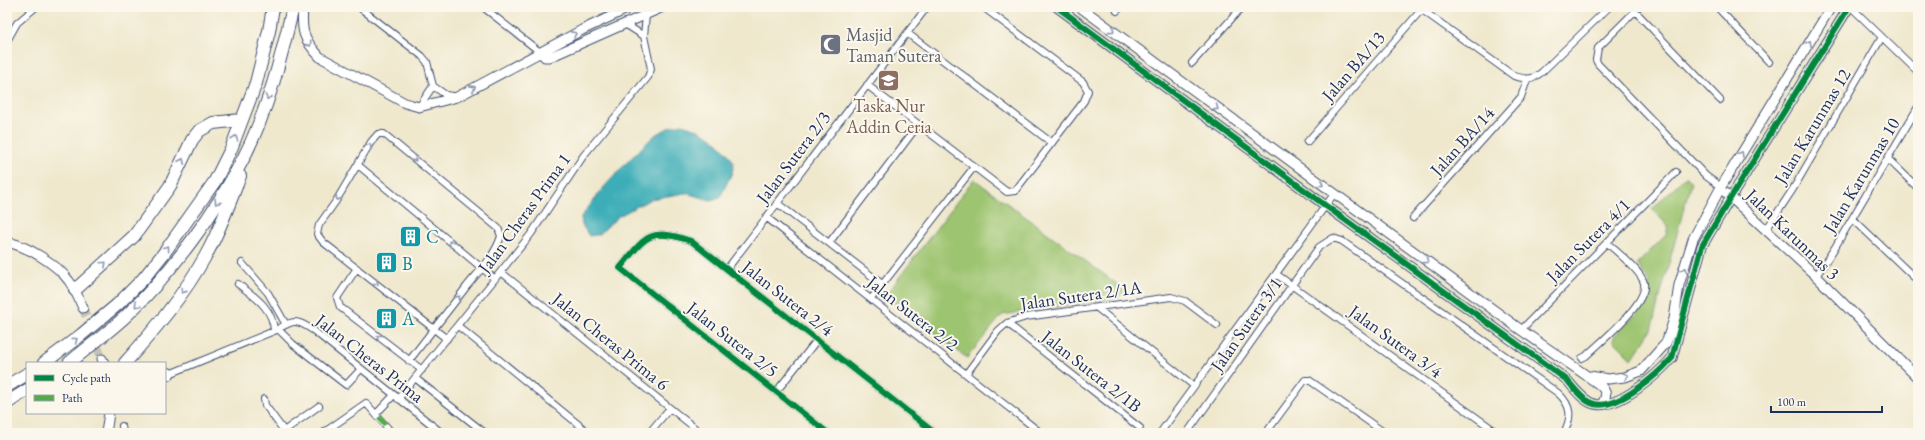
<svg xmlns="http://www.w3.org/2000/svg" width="1925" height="440" viewBox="0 0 1925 440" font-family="'EB Garamond',serif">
<rect width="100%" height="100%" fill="#fbf7ec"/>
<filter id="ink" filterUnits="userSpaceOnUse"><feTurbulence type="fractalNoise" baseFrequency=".025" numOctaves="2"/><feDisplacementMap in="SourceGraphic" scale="8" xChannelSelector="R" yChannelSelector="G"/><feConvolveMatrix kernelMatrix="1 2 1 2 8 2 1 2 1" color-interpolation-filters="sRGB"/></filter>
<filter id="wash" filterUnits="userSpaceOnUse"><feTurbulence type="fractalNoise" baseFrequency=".012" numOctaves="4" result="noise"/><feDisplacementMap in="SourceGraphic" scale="16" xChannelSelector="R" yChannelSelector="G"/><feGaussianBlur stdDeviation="0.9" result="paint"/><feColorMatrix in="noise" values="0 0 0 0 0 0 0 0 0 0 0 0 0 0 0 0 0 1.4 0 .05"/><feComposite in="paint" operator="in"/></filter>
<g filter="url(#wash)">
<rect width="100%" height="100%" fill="#efe8cd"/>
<path fill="#9dc470" stroke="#5c7a67" d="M1686,176L1691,182L1651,330L1632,359L1614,341V336L1644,307L1650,282L1637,264L1666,235L1668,226L1652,209Z
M974,179L1125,290L1118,298L1002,315L967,358L885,296Z"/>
<path fill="#3eaeb8" stroke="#2c6e8b" d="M682,124C704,130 723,143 734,163L732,173L720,197L711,200L685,193L651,199L619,216L598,235L589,236L582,225L581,217L604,187L632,157L655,135L670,127Z"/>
</g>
<g filter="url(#ink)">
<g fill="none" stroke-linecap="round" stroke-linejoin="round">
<path stroke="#c5c3b7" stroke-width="9" stroke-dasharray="9 4.5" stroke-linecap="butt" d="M83,308L102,359"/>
<defs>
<path id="street" d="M359,7L422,56L427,62L433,86L446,95L453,96
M483,7L540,52
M1418,7L1514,76C1526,79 1531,81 1542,72L1609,7
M1639,7L1598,48L1596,60L1598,64L1706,176L1721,187
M1717,7L1769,62
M1851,7L1918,72
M1117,11L1121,7
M1635,11L1720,100
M625,24L644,36
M907,33L1052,143
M7,41L17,23L36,7
M1192,63L1242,7
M867,85L1007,192L1015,191L1084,101L1088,91L1083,82L983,7
M419,107L433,86
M1307,142L1422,9
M1888,159L1918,188
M358,165L495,279
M777,203L882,284
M766,217L1041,433
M1413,218L1521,97L1527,80
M1853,219L1918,281
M1766,230L1793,189L1882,37
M829,243L919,124
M242,263L268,293L285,323
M357,268L337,298L340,307L422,370
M727,269L927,7
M501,272L701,433
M1276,274L1498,433
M1816,276L1834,249L1918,107
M238,284C255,297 273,308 274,331
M871,299L974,167
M1097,308L1194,386
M1007,323L1140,428
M458,326L589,433
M278,329L293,344L346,385L361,369
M1521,330L1676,172
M1582,358L1586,356C1600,342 1648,304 1644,283C1641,271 1616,251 1607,243
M409,361C428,336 448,311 467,286C480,270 495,256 501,236L498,228L389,138L384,134H378L371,142L336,201L319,225L317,234L323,242L434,329L447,339
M966,374L998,331L1007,323L1026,317L1171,297L1185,301L1217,325
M167,375L274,331C293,321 294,317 314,331L442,433
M415,378L485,433
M776,392L817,340
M264,399L265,405L284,431
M398,399L531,234L584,155L648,77L651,69L644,36L646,15
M376,414L394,395
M122,426L123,433
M281,433L319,406
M323,433L366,403L392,433
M649,433L670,408
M828,433L620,268C646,236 649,227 691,241L935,433
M1160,433L1334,194
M1187,433L1319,247L1333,238L1342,241L1558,393C1572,406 1572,417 1564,433
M1266,433L1305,380H1309L1385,433"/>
<path id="secondary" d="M303,7C301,31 303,39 320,57L405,103L419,107L457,97L582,30L631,7
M1057,7L1326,206L1567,380C1574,388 1583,401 1594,404C1618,410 1658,374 1672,358L1702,246L1731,197L1849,7
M1080,7L1521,330L1600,385C1607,392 1607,396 1602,404
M540,52L545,57H550L663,7
M1726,193L1816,276L1918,378
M7,242C27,246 57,264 69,281C75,289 79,299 83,308
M102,359L104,363
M1590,376L1608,379L1625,377L1641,371L1666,343L1674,319L1679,285L1693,239L1721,187L1831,7
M106,433L109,413"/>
<path id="highway" d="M75,290L134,236L170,186L192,140L199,131L213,123L241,120
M44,363L81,335L117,305L143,279L164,253L215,181L231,149L256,83L269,31L273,7
M69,363C88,347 109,332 127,315C171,273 217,211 244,157C268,110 281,58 293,7
M125,363C155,329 184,295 206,255C220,230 230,202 240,176
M165,374H168
M7,386L27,374
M7,403L27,390"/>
</defs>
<use href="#street" stroke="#3b4b6f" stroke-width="8"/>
<use href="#secondary" stroke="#3b4b6f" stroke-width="11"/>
<use href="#highway" stroke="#3b4b6f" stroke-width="14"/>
<use href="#street" stroke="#fff" stroke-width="6"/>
<use href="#secondary" stroke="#fff" stroke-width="9"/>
<use href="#highway" stroke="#fff" stroke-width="12"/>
<path stroke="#52ab49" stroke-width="5" stroke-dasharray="10 5" stroke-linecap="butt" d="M379,417L392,433"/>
<defs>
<path id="cycleway" d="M1057,7L1326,206L1567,380C1574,388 1583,401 1594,404C1618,410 1658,374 1672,358L1702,246L1731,197L1849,7
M828,433L620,268C646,236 649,227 691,241L935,433"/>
</defs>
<use href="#cycleway" stroke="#fbf7ec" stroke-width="8"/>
<use href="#cycleway" stroke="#00873e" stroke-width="6"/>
</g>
<defs><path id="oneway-chevron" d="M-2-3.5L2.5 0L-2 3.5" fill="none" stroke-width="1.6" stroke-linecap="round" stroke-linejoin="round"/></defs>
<g stroke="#8d97ae">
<use href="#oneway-chevron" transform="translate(1112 30) rotate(37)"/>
<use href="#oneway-chevron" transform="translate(574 34) rotate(-28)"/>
<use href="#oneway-chevron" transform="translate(1809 43) rotate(-59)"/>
<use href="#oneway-chevron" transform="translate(309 44) rotate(55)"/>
<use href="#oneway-chevron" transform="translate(473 88) rotate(-29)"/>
<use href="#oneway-chevron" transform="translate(268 97) rotate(110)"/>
<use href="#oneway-chevron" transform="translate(1216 108) rotate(36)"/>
<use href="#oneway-chevron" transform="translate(235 138) rotate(-71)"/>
<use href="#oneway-chevron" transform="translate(369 146) rotate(-60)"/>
<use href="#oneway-chevron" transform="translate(1741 154) rotate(-59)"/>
<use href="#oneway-chevron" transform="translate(414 159) rotate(40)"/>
<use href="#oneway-chevron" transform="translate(182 161) rotate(-65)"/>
<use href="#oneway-chevron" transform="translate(1321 184) rotate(36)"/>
<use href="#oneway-chevron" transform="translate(338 198) rotate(122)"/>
<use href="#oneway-chevron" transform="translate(217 202) rotate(123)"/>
<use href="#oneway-chevron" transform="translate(451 243) rotate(-140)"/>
<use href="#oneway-chevron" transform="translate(167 248) rotate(-54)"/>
<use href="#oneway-chevron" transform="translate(1426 261) rotate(36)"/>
<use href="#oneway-chevron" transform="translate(104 264) rotate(-43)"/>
<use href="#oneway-chevron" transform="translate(1684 270) rotate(-73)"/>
<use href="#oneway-chevron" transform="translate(376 283) rotate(38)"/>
<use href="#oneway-chevron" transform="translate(183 291) rotate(125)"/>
<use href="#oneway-chevron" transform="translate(458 298) rotate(-52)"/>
<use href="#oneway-chevron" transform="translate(137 305) rotate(134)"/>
<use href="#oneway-chevron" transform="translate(379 337) rotate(-142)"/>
<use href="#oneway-chevron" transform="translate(75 340) rotate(-37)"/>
<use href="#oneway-chevron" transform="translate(1626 376) rotate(-15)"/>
</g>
</g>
<defs>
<symbol id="mosque-square" viewBox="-11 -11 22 22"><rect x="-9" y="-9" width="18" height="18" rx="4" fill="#6b7280" stroke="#fbf7ec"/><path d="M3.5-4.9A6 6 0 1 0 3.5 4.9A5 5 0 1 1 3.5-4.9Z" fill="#fff"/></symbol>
<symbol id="school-square" viewBox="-11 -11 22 22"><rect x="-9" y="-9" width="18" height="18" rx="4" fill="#8d6e63" stroke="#fbf7ec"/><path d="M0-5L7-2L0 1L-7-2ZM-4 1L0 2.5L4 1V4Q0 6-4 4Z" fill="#fff"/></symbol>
<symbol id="building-square" viewBox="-11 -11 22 22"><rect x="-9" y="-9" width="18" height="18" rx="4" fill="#0f9aa8" stroke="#fbf7ec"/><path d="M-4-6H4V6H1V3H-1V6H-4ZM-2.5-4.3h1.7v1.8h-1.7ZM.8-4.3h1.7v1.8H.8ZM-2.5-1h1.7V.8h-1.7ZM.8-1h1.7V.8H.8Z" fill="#fff"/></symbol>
</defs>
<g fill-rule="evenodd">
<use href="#mosque-square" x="818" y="32" width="25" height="25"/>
<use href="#school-square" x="876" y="68" width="25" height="25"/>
<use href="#building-square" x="398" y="224" width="25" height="25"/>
<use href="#building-square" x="374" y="250" width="25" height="25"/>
<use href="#building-square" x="374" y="306" width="25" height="25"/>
</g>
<g text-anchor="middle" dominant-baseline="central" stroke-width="4" stroke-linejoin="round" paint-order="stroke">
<g font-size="18" fill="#5b616d" stroke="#fbf7ec" text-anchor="start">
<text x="846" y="34">Masjid<tspan x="846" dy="21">Taman Sutera</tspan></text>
</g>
<g font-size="18" fill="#1b2f5e" stroke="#fbf7ec">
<text transform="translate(1353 66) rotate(-49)">Jalan BA/13</text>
<text transform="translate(1812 126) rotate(-59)">Jalan Karunmas 12</text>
<text transform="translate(1462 141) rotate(-48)">Jalan BA/14</text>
<text transform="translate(793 157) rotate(-53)">Jalan Sutera 2/3</text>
<text transform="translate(1861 175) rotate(-59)">Jalan Karunmas 10</text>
<text transform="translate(524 213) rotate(-54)">Jalan Cheras Prima 1</text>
<text transform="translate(1793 234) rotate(44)">Jalan Karunmas 3</text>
<text transform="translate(1588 240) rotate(-45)">Jalan Sutera 4/1</text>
<text transform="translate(1081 295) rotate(-8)">Jalan Sutera 2/1A</text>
<text transform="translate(788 298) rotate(38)">Jalan Sutera 2/4</text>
<text transform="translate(913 313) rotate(38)">Jalan Sutera 2/2</text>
<text transform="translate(1246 324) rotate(-55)">Jalan Sutera 3/1</text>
<text transform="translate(733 339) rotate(38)">Jalan Sutera 2/5</text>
<text transform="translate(611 341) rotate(39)">Jalan Cheras Prima 6</text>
<text transform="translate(1396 341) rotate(36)">Jalan Sutera 3/4</text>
<text transform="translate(370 358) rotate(38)">Jalan Cheras Prima</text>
<text transform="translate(1092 371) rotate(38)">Jalan Sutera 2/1B</text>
</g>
<g font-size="18" fill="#785e54" stroke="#fbf7ec">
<text x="889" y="105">Taska Nur<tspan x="889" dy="21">Addin Ceria</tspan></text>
</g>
<g font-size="18" fill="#0d838f" stroke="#fbf7ec" text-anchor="start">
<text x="426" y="236">C</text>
<text x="402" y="263">B</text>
<text x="402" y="318">A</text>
</g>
</g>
<rect width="1925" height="440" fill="none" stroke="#fbf7ec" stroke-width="24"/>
<rect x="26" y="362" width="140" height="52" fill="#fbf7ec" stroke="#a1a7b3"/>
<rect x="34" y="375" width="20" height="6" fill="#00873e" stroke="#a1a7b3"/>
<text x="62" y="382" font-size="12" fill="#1b2f5e">Cycle path</text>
<rect x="34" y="395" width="20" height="6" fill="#52ab49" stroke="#a1a7b3"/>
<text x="62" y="402" font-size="12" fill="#1b2f5e">Path</text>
<path d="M1771 406v6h111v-6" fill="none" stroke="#1b2f5e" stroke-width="2"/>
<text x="1777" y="406" font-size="12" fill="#1b2f5e" stroke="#fbf7ec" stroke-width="3" paint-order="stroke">100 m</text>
</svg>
